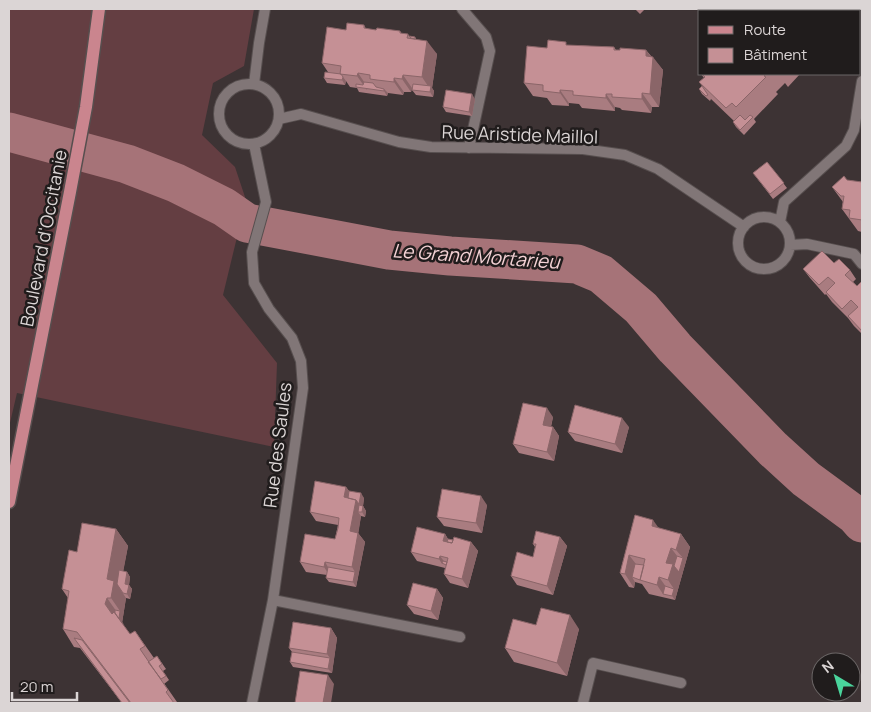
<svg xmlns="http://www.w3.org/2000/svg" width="871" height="712" viewBox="0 0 871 712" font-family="Manrope,sans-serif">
<rect width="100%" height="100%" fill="#3d3334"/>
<path fill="#643e42" d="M9,9H254L244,66L213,83L202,135L235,167L246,200L223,295L277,363L274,447L17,393L9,427Z"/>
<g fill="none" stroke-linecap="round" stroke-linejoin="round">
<path stroke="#a67378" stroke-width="39" d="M9,132L127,164L176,183L224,207L247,223L389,250L450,256L577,264L601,274L641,308L675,348L773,449L806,479L855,515L862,523"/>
<defs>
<path id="minor" d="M462,9L486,37L490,51L469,148
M219 114a30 30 0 1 1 60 0a30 30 0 1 1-60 0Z
M254,84L259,43L265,9
M279,119L301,114L399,142L431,147L583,149L625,155L658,169L744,227
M738 243a26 26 0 1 1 52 0a26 26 0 1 1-52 0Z
M780,222L784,202L846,146L854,130L862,81
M790,245L807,244L854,254L862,264
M273,600L460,637
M252,703L273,600L303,388L301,361L292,338L269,309L254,283L252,252L266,202L254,144
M583,703L593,663L681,683"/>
<path id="primary" d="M9,502L70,192L86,107L99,9"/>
</defs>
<use href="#minor" stroke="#574f4f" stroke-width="12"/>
<use href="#primary" stroke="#574f4f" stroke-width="15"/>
<use href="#minor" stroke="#817677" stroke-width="10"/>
<use href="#primary" stroke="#ca858e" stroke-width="12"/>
</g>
<path fill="#a97c80" d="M635,9H645L640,14Z
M364,25L366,29L376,30L400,31L402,34H408L409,36L415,37L416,39L437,54L432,88L434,91L433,97L416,95L412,90L413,88H412L411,92H404L403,95L388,93L387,96L359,92L357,88L350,87L346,81L345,85L327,83L324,78L328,72L322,63L346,30Z
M569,45L614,47L616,50H646L663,70L659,107H652L651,113L622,110L620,108L615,107V111L582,108L579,104L569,103V106L552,105L547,98L533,96L524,83L547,48Z
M701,74H800L788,87L785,83L776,92L778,94L754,119L756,122L744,135L736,127L733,122L734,121L711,99L710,101L702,94L699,89L702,86L699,82L704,78Z
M475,99L472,116L446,112L443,107Z
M767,162L787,188L773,199L753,173Z
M847,180L862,182V232L858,231L842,209L843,202L832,187Z
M834,263L850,270L856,279L853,282L857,286L862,283V334L854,326L848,318L832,302L826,294L825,295L810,278L803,269Z
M553,417L551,427H553L559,436L554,461L519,453L513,444Z
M629,427L622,453L575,441L568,432Z
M346,487L349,491L364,498L363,506L366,511L365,517L361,516L358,533L365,542L356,587L329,582L326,578L327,575L306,572L300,562L335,539L338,525L316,521L310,512Z
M487,505L482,533L444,526L437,517Z
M635,515L659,528L681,534L690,547L675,600L649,594L642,584L635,582L634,588L629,587L620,573Z
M116,529L128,546L123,571L127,572L130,577L129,585L132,589L130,599L126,598L122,623L130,634L135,631L154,658L157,656L166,669L163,671L169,680L164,684L152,666L177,702L179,703H122L80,648L74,647L63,629L68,598L62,589L77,552Z
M445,534L448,539L453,540L471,542L478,551L468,588L450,583L444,574L445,568L417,561L411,552Z
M560,537L567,546L553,595L517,585L511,576L533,557L535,547L533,544Z
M437,589L443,598L438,620L414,614L407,605Z
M331,628L337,638L332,673L293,667L290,662L292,652L289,648Z
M579,629L567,676L514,662L505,648Z"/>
<path fill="#8a6568" d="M427,41L437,54L432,88L434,91L433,97L430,92V89L422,77Z
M646,50L653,60V57L663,70L659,107L650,94L646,56Z
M358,73L367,86V90L357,76Z
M403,75L412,88L411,92L402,79Z
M343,77L346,81L345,85L342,80Z
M394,78L404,92L403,95L394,82Z
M384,89L388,93L387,96L384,91Z
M560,90L569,103V106L560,93Z
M642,93L652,107L651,113L642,99Z
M472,94L475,99L472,116L469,112Z
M606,94L615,107V111L606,98Z
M547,408L553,417L549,434L543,425Z
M622,418L629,427L622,453L615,444Z
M553,427L559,436L554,461L547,452Z
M346,487L353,496L351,503L344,497Z
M361,493L364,498L363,506L366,511L365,517L362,512H358L361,516L358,536V533L365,542L356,587L353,582L355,572L352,567L350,531L356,500L362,509L359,504Z
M481,496L487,505L482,533L476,523Z
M653,520L663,534L652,526Z
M116,529L128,546L120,589L126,598L122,623L119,618L120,611L111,598L107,579Z
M445,534L451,544L443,541Z
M681,534L690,547L675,600L672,596L674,589L668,580L666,563L671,548L681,561L683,558L676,550Z
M560,537L567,546L553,595L547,586Z
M471,542L478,551L468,588L462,579Z
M629,555L639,568L632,577L635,582L634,588L625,574Z
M440,556L446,564H442L439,559Z
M325,562L331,572L330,576L324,567Z
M127,572L130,577L129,585L132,589L130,599L127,594L125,584Z
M659,577L669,591L663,594L657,585Z
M437,589L443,598L438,620L431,611Z
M107,598L119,615L117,621L105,604Z
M570,615L579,629L567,676L557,663Z
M331,628L337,638L332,673L328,669L330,658L327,654Z
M328,675L334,684L331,703H323Z"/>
<path fill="#c59095" stroke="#8a6568" d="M766,9H818L821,11H764Z
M347,23L364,25V28L376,30L377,28L400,31V33L408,34L407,38L427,41L422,77L403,75L402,79L394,78V82L377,80L370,79V75L358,73L357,76L340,74L341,66L322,63L327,27L346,30Z
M409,36L415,37V39L411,38Z
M548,40L566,42V45L614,47V50H620V48L646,50V56L653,57L650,94L642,93V99L612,97V94H606V98L573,95V91L560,90V93L543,91V85L524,83L527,46L547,48Z
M325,72L341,74L343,77L342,80L324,78Z
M702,74H766L764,76L766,77L736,107L732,103L726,108L699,82L705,77Z
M364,82L373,83L376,87L384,89V91L356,87V84L363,85Z
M413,84L431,86L430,92L412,90Z
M702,86L708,95L706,96L699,89Z
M446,90L472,94L469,112L443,107Z
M740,115L745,120L750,115L753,117L740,130L733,122Z
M767,162L784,183L770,194L753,173Z
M844,176L847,180L862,182V220L849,218L850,210L842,209L844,196H841L832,187Z
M822,251L834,263L839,259L850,270L845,275L857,286L861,282L862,283V331L848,316L858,307L851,300L842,309L826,292L835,283L828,277L819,285L803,269Z
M523,403L547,408L543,425L553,427L547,452L513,444Z
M575,405L622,418L615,444L568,432Z
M315,481L346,487L344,497L356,500L350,531L358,533L352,567L325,562L324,567L300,562L305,534L335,539L338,528L339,518L310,512Z
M442,489L481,496L476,523L437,517Z
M349,491L361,493L359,504L356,500L348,498Z
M359,505L363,506L362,512H358Z
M635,515L653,520L652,526L681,534L676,550L671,548L666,563L673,564L668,580L659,577L657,585L640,580L645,559L629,555L625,574L620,573Z
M82,523L116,529L107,579L114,581L111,598H107L105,604L112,614L114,612L130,634L135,631L145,646L140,649L168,690L166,692L174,703H131L77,632L63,629L69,591L62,589L69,550L77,552Z
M417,527L445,534L443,541L452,543L454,537L471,542L462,579L444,574L448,558L440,556L439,559L411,552Z
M536,531L560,537L547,586L511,576L517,552L533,557L536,544H533Z
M448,539L453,540L452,543L447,542Z
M677,556L683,558L679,572L674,566Z
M443,561L447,562L446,565L442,563Z
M635,564L644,565L640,580L632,577Z
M328,567L355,572L353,582L326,578Z
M119,570L127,572L125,584L129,585L127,594L123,593L117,584Z
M413,583L437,589L431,611L407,605Z
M665,586L674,589L672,596L663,594Z
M541,608L570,615L557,663L505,648L513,619L536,625Z
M115,610L120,611L119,618L123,624L115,613Z
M293,622L331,628L327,654L289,648Z
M74,638L82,640L130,703H122Z
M292,652L330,658L328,669L290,662Z
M157,656L162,664L159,666L166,676L161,679L148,662Z
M300,671L328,675L323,703H295Z"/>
<g text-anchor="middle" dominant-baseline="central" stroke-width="5" stroke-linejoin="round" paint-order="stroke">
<g font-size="18" fill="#dbd5d5" stroke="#201c1c">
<text transform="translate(520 134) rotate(2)">Rue Aristide Maillol</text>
<text transform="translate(43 238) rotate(-79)">Boulevard d'Occitanie</text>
<text transform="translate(277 445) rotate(-83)">Rue des Saules</text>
</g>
<g font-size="19" font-style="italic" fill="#f5d3d6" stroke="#201c1c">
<text transform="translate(476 256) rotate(4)">Le Grand Mortarieu</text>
</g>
</g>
<rect width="871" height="712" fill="none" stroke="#dbd5d5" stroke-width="20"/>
<rect x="698" y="10" width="162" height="65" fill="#201c1c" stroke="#6b6666"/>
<rect x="708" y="26" width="25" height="8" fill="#ca858e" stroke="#6b6666"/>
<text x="744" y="35" font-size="15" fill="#dbd5d5">Route</text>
<rect x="708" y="48" width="25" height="15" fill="#c59095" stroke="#6b6666"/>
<text x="744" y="60" font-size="15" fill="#dbd5d5">Bâtiment</text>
<g transform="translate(836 677) rotate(322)"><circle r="24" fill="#201c1c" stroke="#6b6666"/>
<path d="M0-4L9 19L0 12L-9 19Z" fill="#4ad49c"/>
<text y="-8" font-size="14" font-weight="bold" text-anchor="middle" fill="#dbd5d5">N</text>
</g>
<path d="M12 692v8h65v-8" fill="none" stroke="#dbd5d5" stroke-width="2.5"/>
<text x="20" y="692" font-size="15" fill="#dbd5d5" stroke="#201c1c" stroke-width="4" paint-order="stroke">20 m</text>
</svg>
